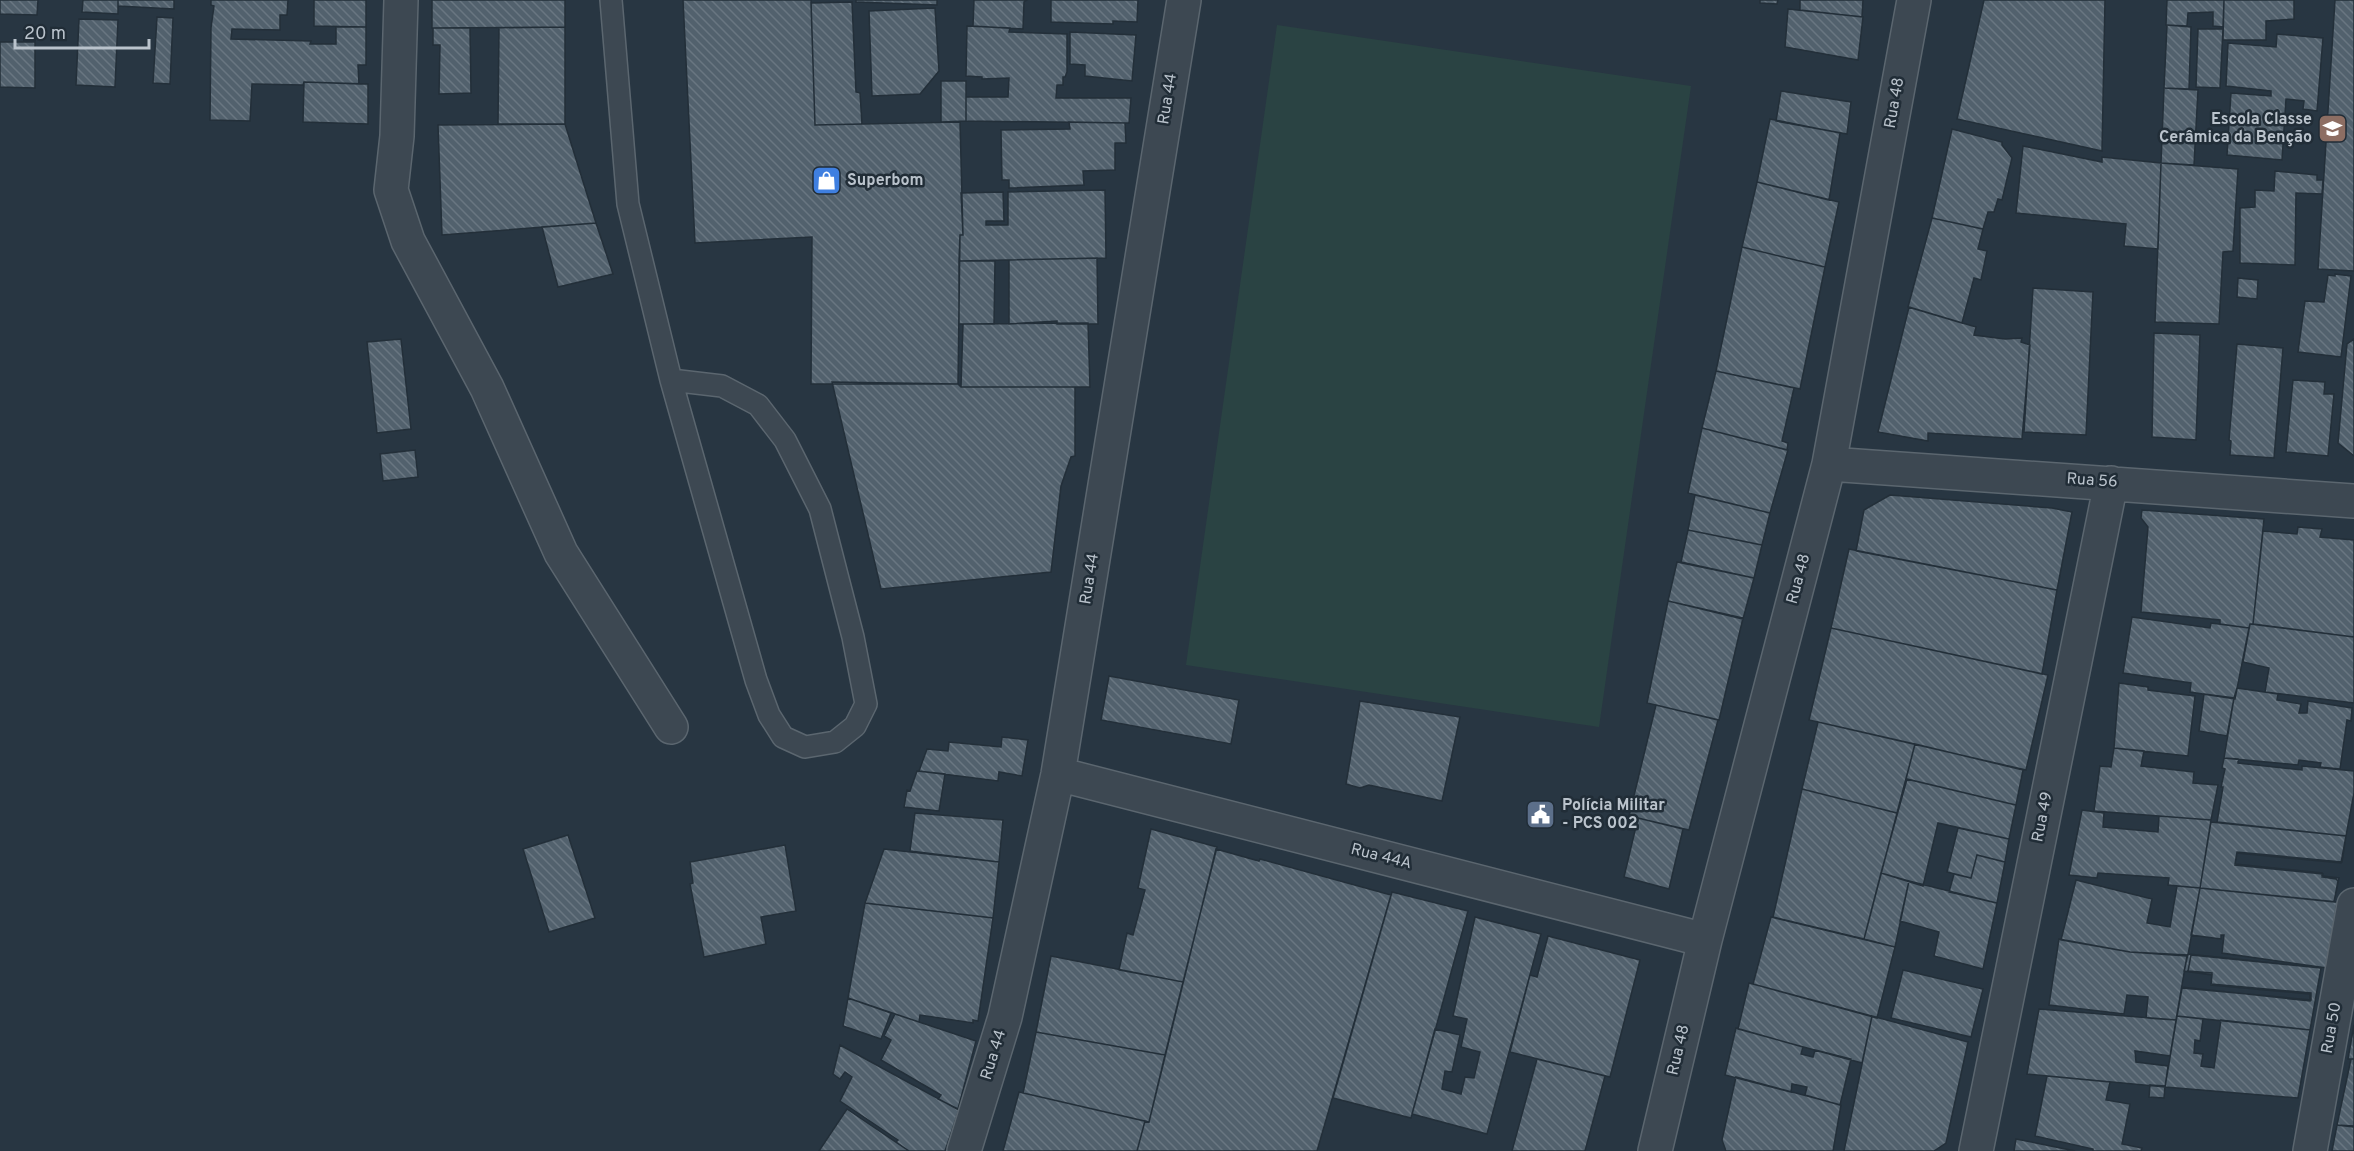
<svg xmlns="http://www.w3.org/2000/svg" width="2354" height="1151" viewBox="0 0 2354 1151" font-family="Overpass,sans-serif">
<defs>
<pattern id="building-back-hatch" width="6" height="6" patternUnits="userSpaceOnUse" patternTransform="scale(1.5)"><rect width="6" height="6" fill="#52616d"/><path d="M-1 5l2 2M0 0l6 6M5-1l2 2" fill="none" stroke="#697681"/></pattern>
</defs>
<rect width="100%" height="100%" fill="#283642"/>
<path fill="#2a4343" d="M1277,25L1691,86L1599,727L1186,665Z"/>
<path fill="url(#building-back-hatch)" stroke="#232f39" stroke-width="1.5" d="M0,0H38L37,15L0,14Z
M83,0H118V14L82,12Z
M118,0H174V9L118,6Z
M211,0H288L287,15H280V30L232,29L231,39L311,41L310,44H336V27H366V65H358L359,84L304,82L303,85L252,84L250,121L210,120L211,28L214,6L211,5Z
M314,0H366V27L314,26Z
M432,0H565V27L432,28Z
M683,0H811L815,125L960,122L963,235H960L958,384H811L812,237L695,243Z
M856,0H937V5L856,2Z
M974,0H1027L1024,2L1023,29L973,26Z
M1051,0H1138L1137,22L1113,21V24L1051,22Z
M1760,0H1778L1777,4L1760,3Z
M1800,0H1863L1862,17L1800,10Z
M1984,0H2105L2102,151L1957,119Z
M2167,0H2224L2223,27L2213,26V12L2188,13L2187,26L2166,25Z
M2224,0H2294V19L2266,21V40H2223Z
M2335,0H2354V271L2318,269Z
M852,2L856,92L860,93L862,124L815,125L811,3Z
M935,8L939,71L920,94L872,96L869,11Z
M1788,9L1863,17L1858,60L1785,47Z
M157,17L173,18L170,84L153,83Z
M79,19L118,20L115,87L76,85Z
M2167,25L2191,27L2189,89L2164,88Z
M967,26L1010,28L1009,32L1067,34V72L1065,77H1063V85H1057L1056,98H1131L1129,123L966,121V97H1008L1009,78L982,79V77L966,76Z
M565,27V124H498L499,28Z
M433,28H470L471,93L439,94L440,45H433Z
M2198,29H2223L2220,88L2196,87Z
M1070,32L1136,35L1132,81L1085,76V65L1070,64Z
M2277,34L2323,38L2317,111L2303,109L2304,101L2286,99L2282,160L2227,155L2231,93L2271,96V91L2226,86L2228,43L2276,47Z
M0,42H35V88L0,87Z
M941,81H966V121L941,122Z
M304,82L368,84V124L303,122Z
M2164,88L2198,90L2194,165L2161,163Z
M1781,91L1851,102L1847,134L1776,121Z
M1770,119L1840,133L1829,200L1757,182Z
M1069,122L1125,123L1126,143H1115V170L1083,171L1084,185L1009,188V180H1002L1001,130L1070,129Z
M565,124L596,223L442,235L438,125Z
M1952,129L2002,142V145L2012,158L2002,200L1998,199L1994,212H1988L1983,229L1932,218Z
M2023,146L2102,162V157L2161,163L2158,249L2124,246L2126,224L2016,213Z
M2161,163L2238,169L2233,251L2223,252L2219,324L2155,322Z
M2275,171L2317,175V180H2323L2322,194L2296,193L2295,265L2240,263V208L2255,207V190L2274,191Z
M1757,182L1839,202L1825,267L1742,247Z
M1105,190L1106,258L959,261L960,235H963L961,193L1003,192L1004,221H986V225H1008V192Z
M1932,218L1983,229L1978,249L1987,251L1981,280L1974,278L1962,323L1908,307Z
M596,223L613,274L558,287L542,227Z
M1742,247L1825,267L1800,389L1716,371Z
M1097,258L1098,324H1057V321L1009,324V260Z
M959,261H995L994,324H959Z
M2335,274L2351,276L2341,357L2298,352L2305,301L2324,302L2328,275L2335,276Z
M2238,278L2258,280L2257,299L2237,297Z
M2033,288L2093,292L2086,435L2024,432Z
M1909,307L1976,327L1974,335L2005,339L2022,338L2021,342L2030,345L2022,439L1928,433V441L1878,432Z
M1088,323L1090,387H961L963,324Z
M2154,333L2200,335L2196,440L2152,437Z
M401,339L411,429L377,433L367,342Z
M2354,339V456L2338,443L2347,344Z
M2237,344L2283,348L2274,458L2230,455L2231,441L2229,440Z
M1716,371L1794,388L1782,441L1788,443L1787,450L1702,428Z
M2293,380L2325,382L2324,394H2334L2328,456L2286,452Z
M832,382L958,384L961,387H1075V456L1071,457L1061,486L1051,572L881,589Z
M1702,428L1788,450L1770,513L1688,493Z
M415,450L418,477L383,481L380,454Z
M1695,495L1770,513L1762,545L1688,530Z
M1890,495L2052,508L2072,512L2057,590L1856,551L1864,510Z
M2142,510L2264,519L2253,624H2250L2249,628L2220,624V620L2141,612L2148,527L2141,518Z
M2298,527L2322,529L2320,537L2354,540V637L2253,624L2263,531L2297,534Z
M1688,530L1762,545L1754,578L1681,562Z
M1849,549L2057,590L2042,674L1831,628Z
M1677,562L1754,578L1743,619L1668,601Z
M1668,601L1743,618L1719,720L1647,703Z
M2132,617L2210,628L2211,623L2249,628L2235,699L2190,692L2191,683L2123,673Z
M2250,624L2354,637V703L2265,692L2269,668L2243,662Z
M1831,628L2048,675L2026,770L1809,720Z
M1109,676L1239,700L1231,744L1101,720Z
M2119,683L2148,687V690L2195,696L2188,756L2114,748Z
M2237,688L2278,694L2277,700L2301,704L2299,713H2307L2308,701L2352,708L2351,721L2347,720L2340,769L2320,767L2321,763L2299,760L2298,765L2224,758L2234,698Z
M2204,694L2234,698L2227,736L2199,731Z
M1360,701L1460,717L1442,801L1369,785L1360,788L1346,784Z
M1656,705L1718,720L1689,830L1629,816Z
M1818,722L1915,744L1897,813L1802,789Z
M1002,737L1028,740L1022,776L999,772L998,781L919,771L927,749L948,751L949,742L1001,747Z
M1915,744L2023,770L2016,805L1906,779Z
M2114,748L2144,751L2141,766L2194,772L2193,783L2218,785L2211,820L2094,811L2100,766L2111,767Z
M2224,758L2238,759V763L2302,770V766L2354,771V793L2346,836L2217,822L2223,787H2221L2225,769L2222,768Z
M917,771L945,774L939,811L904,807L907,790L910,791Z
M1907,779L2016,805L2009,839L1938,823L1923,886L1881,873Z
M1802,789L1897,813L1864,939L1773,917Z
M2082,810L2104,813L2103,827L2158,832L2159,816L2211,820L2200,888L2168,885L2169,878L2098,873L2097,878L2069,875Z
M915,813L1003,820L999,862L910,851Z
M1638,818L1683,829L1669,889L1624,877Z
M2211,822L2346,836L2342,862L2237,852L2235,864L2322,873V876L2339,878L2334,902L2200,888Z
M2211,822L2346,836L2341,863L2237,853L2235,865L2323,874L2322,877L2336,879L2338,881L2334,902L2200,888Z
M1958,828L2009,839L2005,862L1977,855L1971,878L1947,872Z
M1151,829L1217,847L1183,982L1119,970L1127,933L1133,935L1145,890L1138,888Z
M568,835L595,918L549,932L523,849Z
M785,845L796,911L761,917L766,944L704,957L690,884L693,883L690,862Z
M884,849L999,862L993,918L865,903Z
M1216,849L1259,861L1260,859L1391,895L1317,1151H1137L1145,1121L1149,1122Z
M1977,855L2005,862L1997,903L1949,892L1954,874L1971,878Z
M1881,873L1909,881L1895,947L1864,939Z
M2076,880L2152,899L2147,923L2170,927L2177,886L2200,888L2188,955L2130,952L2061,940Z
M1909,881L1997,903L1983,969L1934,956L1939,932L1900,921Z
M2200,888L2337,902L2327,968L2222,953L2224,935H2221V939L2191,935Z
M1392,892L1468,911L1411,1118L1333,1098Z
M865,903L993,918L978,1021L973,1020V1023L920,1015L919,1022L848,998Z
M1475,917L1541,934L1487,1134L1412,1114L1435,1029L1460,1035L1452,1072L1445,1071L1442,1089L1461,1094L1465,1077L1474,1078L1480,1052L1461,1047L1467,1019L1453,1016Z
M1771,917L1895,947L1877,1018L1753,984Z
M1548,936L1640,960L1610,1077L1510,1052L1530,975L1537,977Z
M2059,939L2130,952L2187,956L2176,1020L2146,1018L2148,997L2127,995L2124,1014L2049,1005Z
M2188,954L2321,968L2310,1030L2177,1016L2182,987L2310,1001V994L2211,985L2212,975L2184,971Z
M2191,955L2321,968L2310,1030L2177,1016L2182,988L2311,1000V993L2211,984L2212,973L2188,971Z
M1051,956L1183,982L1165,1055L1036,1032Z
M1903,970L1983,989L1971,1037L1891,1018Z
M1749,983L1872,1016L1862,1063L1738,1029Z
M848,998L891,1013L881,1039L843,1026Z
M2039,1009L2176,1020L2170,1056L2135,1051L2136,1062L2168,1066L2165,1087L2027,1074Z
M895,1014L976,1041L958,1109L938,1099L941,1095L881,1060L891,1040L884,1036Z
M1872,1016L1968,1042L1946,1143L1934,1151H1844Z
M2177,1016L2203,1019L2200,1041L2195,1040L2194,1053L2203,1054L2201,1066L2214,1068L2221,1020L2310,1030L2298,1098L2165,1087Z
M2354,1025V1059H2348Z
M1736,1028L1803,1047L1801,1054L1813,1057L1815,1050L1851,1059L1840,1105L1805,1095L1807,1087L1792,1084L1791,1092L1725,1075Z
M1036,1032L1165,1055L1149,1122L1023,1093Z
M840,1045L959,1110L945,1151H909L896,1142L898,1140L840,1101L852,1077L845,1072L840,1079L833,1074Z
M1537,1059L1605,1076L1585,1151H1512Z
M2351,1059H2354V1127L2337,1125Z
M2047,1076L2110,1082L2106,1100L2130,1104L2122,1144L2142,1148L2141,1151H2093V1149L2035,1136Z
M1736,1077L1841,1105L1833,1151H1726L1722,1140Z
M2150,1085L2165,1086L2164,1098L2149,1097Z
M1019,1092L1145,1121L1137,1151H1003Z
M847,1109L909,1151H819Z
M2337,1125L2354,1126V1151H2332Z
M2016,1139L2036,1143L2075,1151H2014Z"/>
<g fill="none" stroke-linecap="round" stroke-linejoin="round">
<defs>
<path id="service" d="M611,0L628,204L671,380L756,680L769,715L783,737L805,747L835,742L855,726L866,704L853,637L820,509L785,440L758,405L722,386L671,380"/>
<path id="minor" d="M401,0L397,136L391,190L408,241L487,388L561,553L671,727
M1829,464L2354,501
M1058,774L1705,940
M964,1151L1005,1017L1058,774L1184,0
M1655,1151L1705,940L1829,464L1914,0
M1976,1151L2111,483
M2310,1151L2354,905"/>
</defs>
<use href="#service" stroke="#5b666f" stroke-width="24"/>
<use href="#minor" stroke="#5b666f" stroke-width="36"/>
<use href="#service" stroke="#3d4852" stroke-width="21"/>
<use href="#minor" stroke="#3d4852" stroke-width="33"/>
</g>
<defs>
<symbol id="school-square" viewBox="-11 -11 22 22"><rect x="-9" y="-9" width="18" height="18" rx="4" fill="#8d6e63" stroke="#212d37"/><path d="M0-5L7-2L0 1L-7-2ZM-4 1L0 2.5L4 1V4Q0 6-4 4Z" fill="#fff"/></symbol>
<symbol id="shop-square" viewBox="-11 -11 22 22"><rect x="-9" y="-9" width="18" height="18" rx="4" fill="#3f7fe0" stroke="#212d37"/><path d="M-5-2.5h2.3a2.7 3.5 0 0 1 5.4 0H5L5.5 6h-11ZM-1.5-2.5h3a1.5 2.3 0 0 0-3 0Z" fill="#fff"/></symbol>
<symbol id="civic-square" viewBox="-11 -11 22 22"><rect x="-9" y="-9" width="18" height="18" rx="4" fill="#5c6f8a" stroke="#212d37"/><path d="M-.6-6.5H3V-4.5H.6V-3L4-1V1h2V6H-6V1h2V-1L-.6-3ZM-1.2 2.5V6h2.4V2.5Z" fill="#fff"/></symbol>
</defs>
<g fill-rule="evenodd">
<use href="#school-square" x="2316" y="112" width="33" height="33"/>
<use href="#shop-square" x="810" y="164" width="33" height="33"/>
<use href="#civic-square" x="1524" y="798" width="33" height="33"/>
</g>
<g text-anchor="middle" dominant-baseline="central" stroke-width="5" stroke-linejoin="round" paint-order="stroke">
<g font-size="16" fill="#bac3cc" stroke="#212d37">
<text transform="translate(1168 99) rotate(-81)">Rua 44</text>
<text transform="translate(1895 103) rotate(-80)">Rua 48</text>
<text transform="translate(2092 481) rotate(4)">Rua 56</text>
<text transform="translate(1090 579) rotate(-81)">Rua 44</text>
<text transform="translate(1799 579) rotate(-75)">Rua 48</text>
<text transform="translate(2043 817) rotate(-79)">Rua 49</text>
<text transform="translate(1381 857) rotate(14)">Rua 44A</text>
<text transform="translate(2332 1028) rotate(-80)">Rua 50</text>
<text transform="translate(1679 1050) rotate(-77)">Rua 48</text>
<text transform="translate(994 1055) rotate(-73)">Rua 44</text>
</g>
<g font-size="16" font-weight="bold" fill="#bac3cc" stroke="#212d37" text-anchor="start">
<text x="2312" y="120" text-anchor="end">Escola Classe<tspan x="2312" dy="18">Cerâmica da Benção</tspan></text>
<text x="847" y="181">Superbom</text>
<text x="1562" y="806">Polícia Militar<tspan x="1562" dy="18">- PCS 002</tspan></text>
</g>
</g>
<path d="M15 39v9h134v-9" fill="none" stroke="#bac3cc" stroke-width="3"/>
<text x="24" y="39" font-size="18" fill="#bac3cc" stroke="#212d37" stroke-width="4.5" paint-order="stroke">20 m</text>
</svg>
